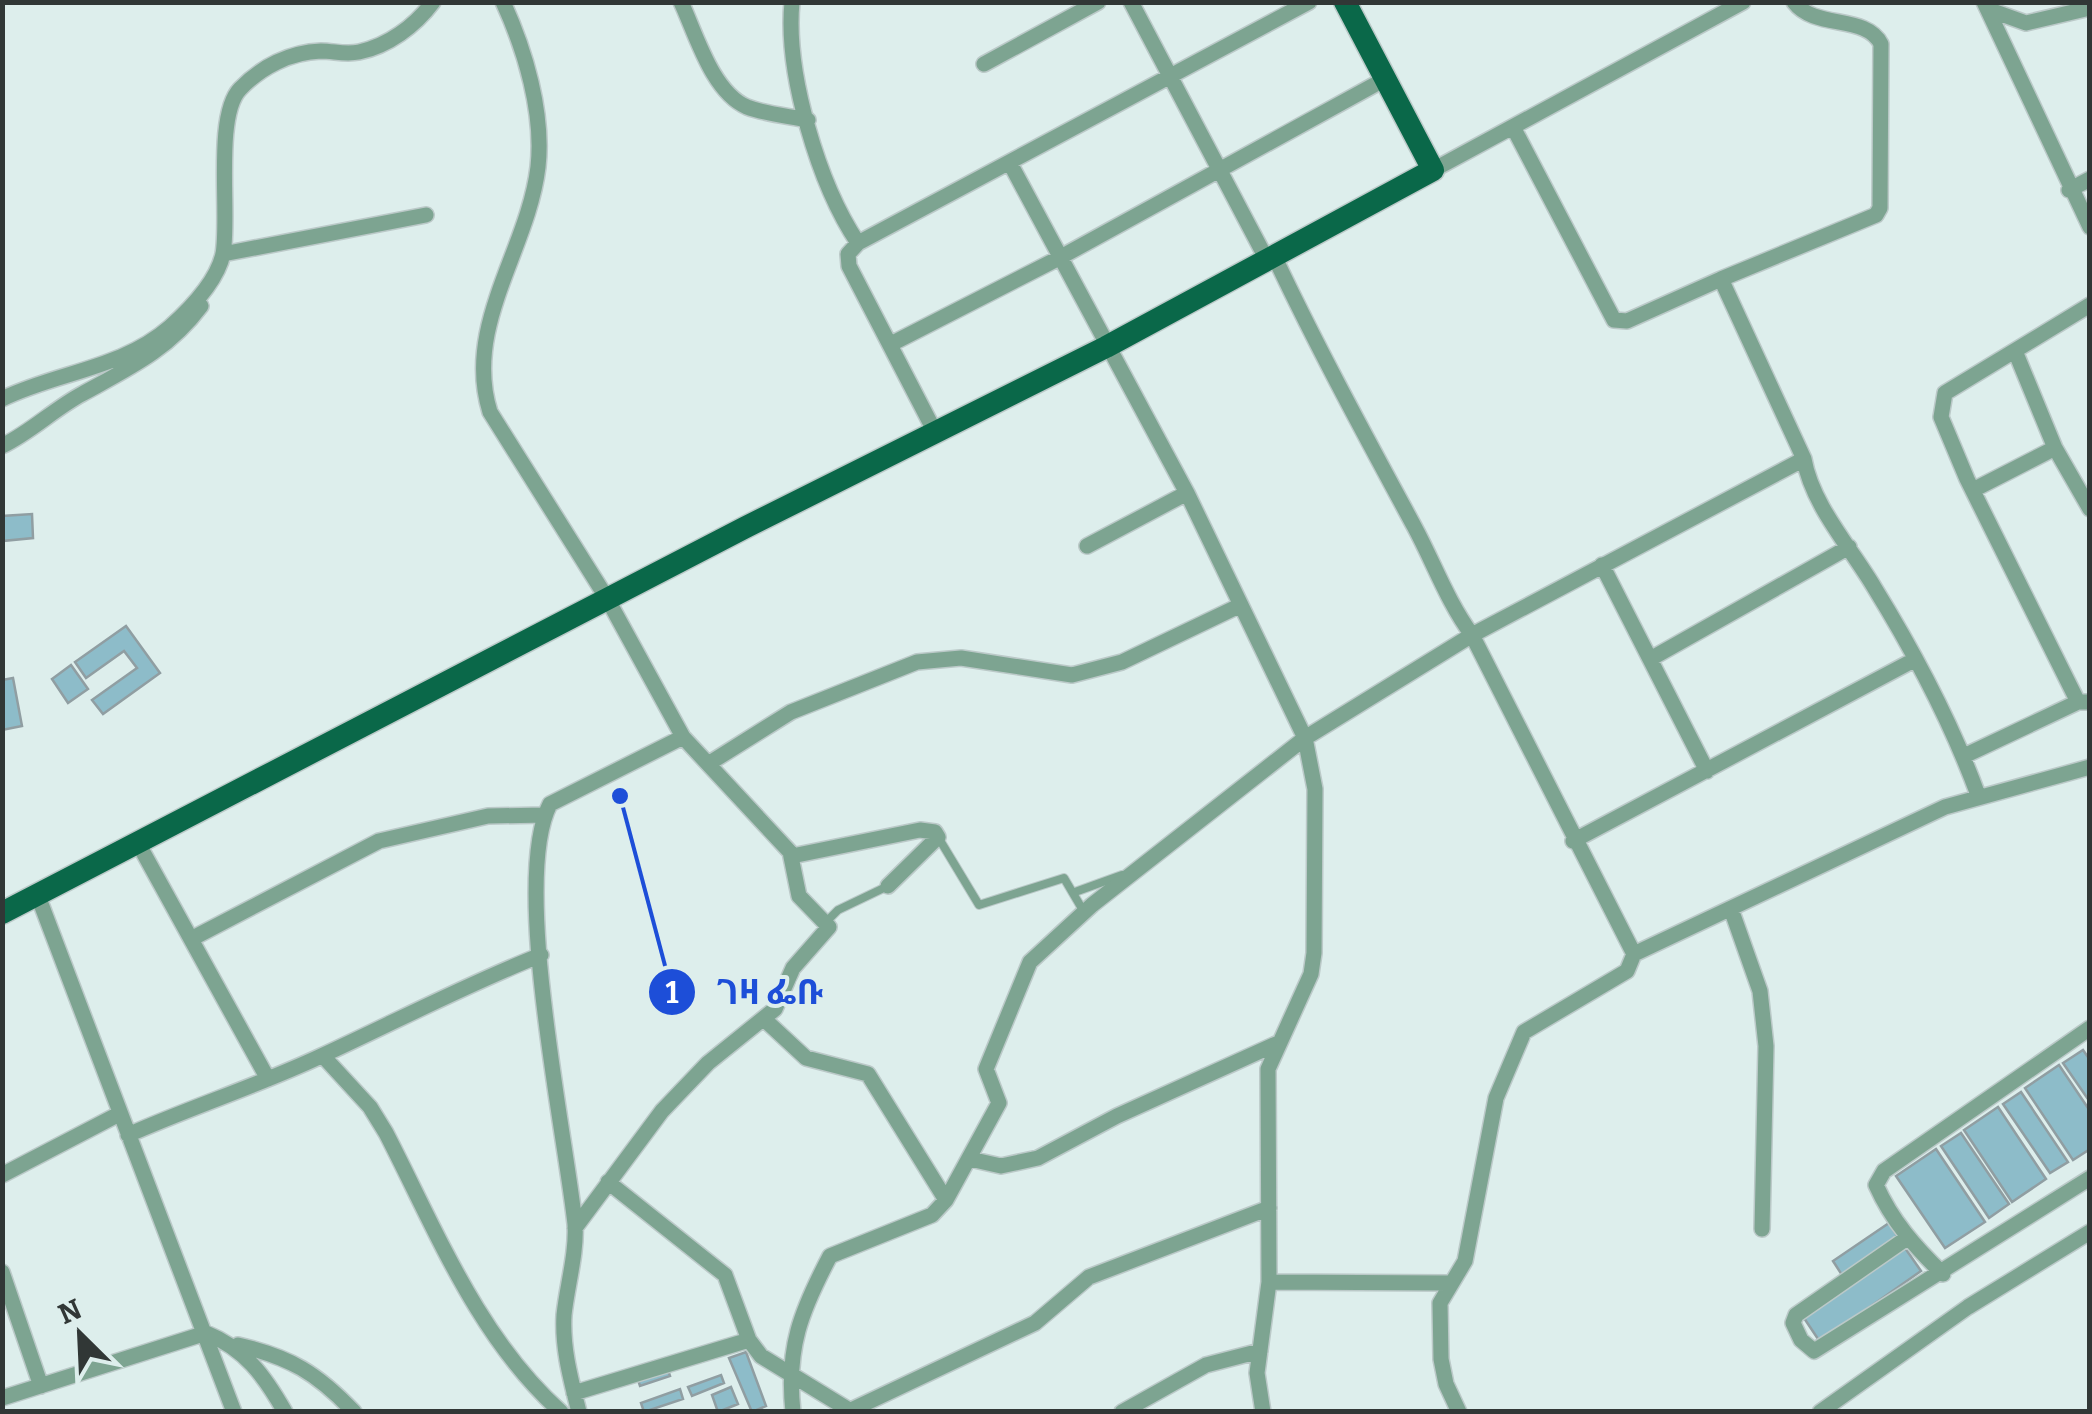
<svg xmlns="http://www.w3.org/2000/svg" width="2092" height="1414" viewBox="0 0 2092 1414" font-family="Bitter,'Noto Sans Ethiopic',serif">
<rect width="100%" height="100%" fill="#ddeeec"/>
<path fill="#8dbcc9" stroke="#909ea2" stroke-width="2.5" d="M32,514L33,538L2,541V516Z
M126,626L160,673L103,714L92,700L137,668L124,651L86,678L75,662Z
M71,665L88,689L68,703L52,679Z
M13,678L22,726L2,730V680Z
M2083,1050L2090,1060V1102L2063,1063Z
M2059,1065L2090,1111V1149L2073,1160L2025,1088Z
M2021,1092L2068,1162L2050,1173L2003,1104Z
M1998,1107L2046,1179L2012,1202L1964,1130Z
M1961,1133L2009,1204L1989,1218L1941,1146Z
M1936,1149L1985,1222L1945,1248L1896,1176Z
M1889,1223L1898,1237L1842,1275L1833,1261Z
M1905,1248L1921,1271L1820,1342L1804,1318Z
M746,1352L766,1406L752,1412L729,1358Z
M667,1367L670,1376L640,1386L637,1377Z
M721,1375L724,1383L692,1396L688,1387Z
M731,1387L738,1404L718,1412L712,1395Z
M680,1389L683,1399L644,1412L641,1403Z"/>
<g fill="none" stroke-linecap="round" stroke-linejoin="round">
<defs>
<path id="service" d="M938,837L979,905L1064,878L1084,912
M1075,892L1122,875
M827,921L838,910L888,886"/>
<path id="minor" d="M503,2C525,50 544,113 538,167C528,250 463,326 490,412L608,600L683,737L550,804C511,880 565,1130 575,1224C577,1253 567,1286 564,1315C562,1348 571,1380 579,1412
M681,2C696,34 712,92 747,107C765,114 789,116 808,120
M792,2C785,73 819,185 858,243
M1131,2L1267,260
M1984,2L2090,227
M1990,10L2026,23L2090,8
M984,64L1098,2
M1513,127L1614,320L1627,321L1721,279L1804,459C1812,505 1851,548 1874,587C1914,652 1952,724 1978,795
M1011,165L1187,493L1305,738L1315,789L1314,953L1311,974L1268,1069L1269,1282L1257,1373L1263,1412
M1433,170L1743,2
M2069,190L2090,179
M223,254L426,215
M1275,258C1318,349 1366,437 1414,526C1434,563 1447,601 1472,635L1634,954L1945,807L2090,767
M1721,279L1876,215L1880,208L1881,44C1866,14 1815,30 1794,2
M2090,305L1945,393L1941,417L1967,479L2078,702H2090
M891,344L1059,258L1385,79
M2015,351L2055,448L2090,509
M2,399C57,372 122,369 170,327C190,309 217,281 223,254C230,216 214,116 240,89C261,67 290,52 321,51C334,51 345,55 359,52C388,46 415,26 433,2
M936,434L849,266L848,254L858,243L1309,2
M2,446C31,432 54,409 82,394C129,368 168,350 201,306
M1973,490L2055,448
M1087,546L1187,493
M1602,565L1707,771
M1652,658L1849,547
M1964,756L2078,702
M708,764L791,712L917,662L961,658L1072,675L1122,662L1241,605
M1573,841L1914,660
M138,843L268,1079
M792,856L920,830L935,832L938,837L888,886
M38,896L234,1412
M1731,909L1760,991L1766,1046L1762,1229
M191,939L379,841L488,816L545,815
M764,1019L806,1058L868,1074L946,1200
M323,1056L370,1107L386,1133C436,1230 478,1338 561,1412
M128,1135C191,1107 257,1086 319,1057C393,1023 465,985 541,955
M970,1159L1001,1166L1038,1158L1117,1116L1276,1044
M2,1175L119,1114
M608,1182L725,1275L749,1340L761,1356L849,1410
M575,1228L662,1111L708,1063L775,1009L793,968L829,927L799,896L790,852L683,737
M1907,1238L1796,1315L1793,1323L1801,1340L1814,1351L2090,1178
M2,1272L41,1386
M1943,1274C1915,1247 1892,1221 1876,1185L1884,1171L2090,1028
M1269,1282L1449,1283
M238,1345C290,1357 317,1373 354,1412
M574,1393L749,1340
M2,1398L206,1333C245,1349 264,1375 285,1412
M793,1412C786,1348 801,1311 830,1256L932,1215L946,1200L999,1103L986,1069L1030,962L1092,905L1305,738L1472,635L1804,459
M847,1412L1035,1323L1089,1277L1269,1208
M1122,1412L1206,1365L1260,1351
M1459,1412L1446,1384L1441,1359L1440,1303L1465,1261L1496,1098L1524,1032L1627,971L1634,954
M1820,1412L1968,1307L2090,1232"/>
<path id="primary" d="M2,913L746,527L1106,347L1433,170L1345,2"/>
</defs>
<use href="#service" stroke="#bbc9c8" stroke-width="10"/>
<use href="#minor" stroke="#bbc9c8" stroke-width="18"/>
<use href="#primary" stroke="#bbc9c8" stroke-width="25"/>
<use href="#service" stroke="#7da491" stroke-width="8"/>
<use href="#minor" stroke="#7da491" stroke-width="15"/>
<use href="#primary" stroke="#0a6849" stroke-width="22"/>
</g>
<path fill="none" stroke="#1d4ed8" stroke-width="4" d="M620 796L672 992"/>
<g fill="#1d4ed8" stroke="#ddeeec" stroke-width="4">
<circle cx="620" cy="796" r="10"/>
<circle cx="672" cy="992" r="25"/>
</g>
<g font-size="30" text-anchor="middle" font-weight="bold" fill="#fff">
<text x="672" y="1003">1</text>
</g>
<g font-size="35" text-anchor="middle" font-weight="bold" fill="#1d4ed8" stroke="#ddeeec" stroke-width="8" stroke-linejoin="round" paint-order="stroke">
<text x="770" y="1004">ገዛ ፌቡ</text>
</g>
<rect width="2092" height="1414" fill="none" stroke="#313736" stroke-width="10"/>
<g transform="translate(80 1334) rotate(336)" stroke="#ddeeec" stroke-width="8" paint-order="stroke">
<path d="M0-8L18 38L0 25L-18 38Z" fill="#313736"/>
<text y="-15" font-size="28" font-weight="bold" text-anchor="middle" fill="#313736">N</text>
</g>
</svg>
